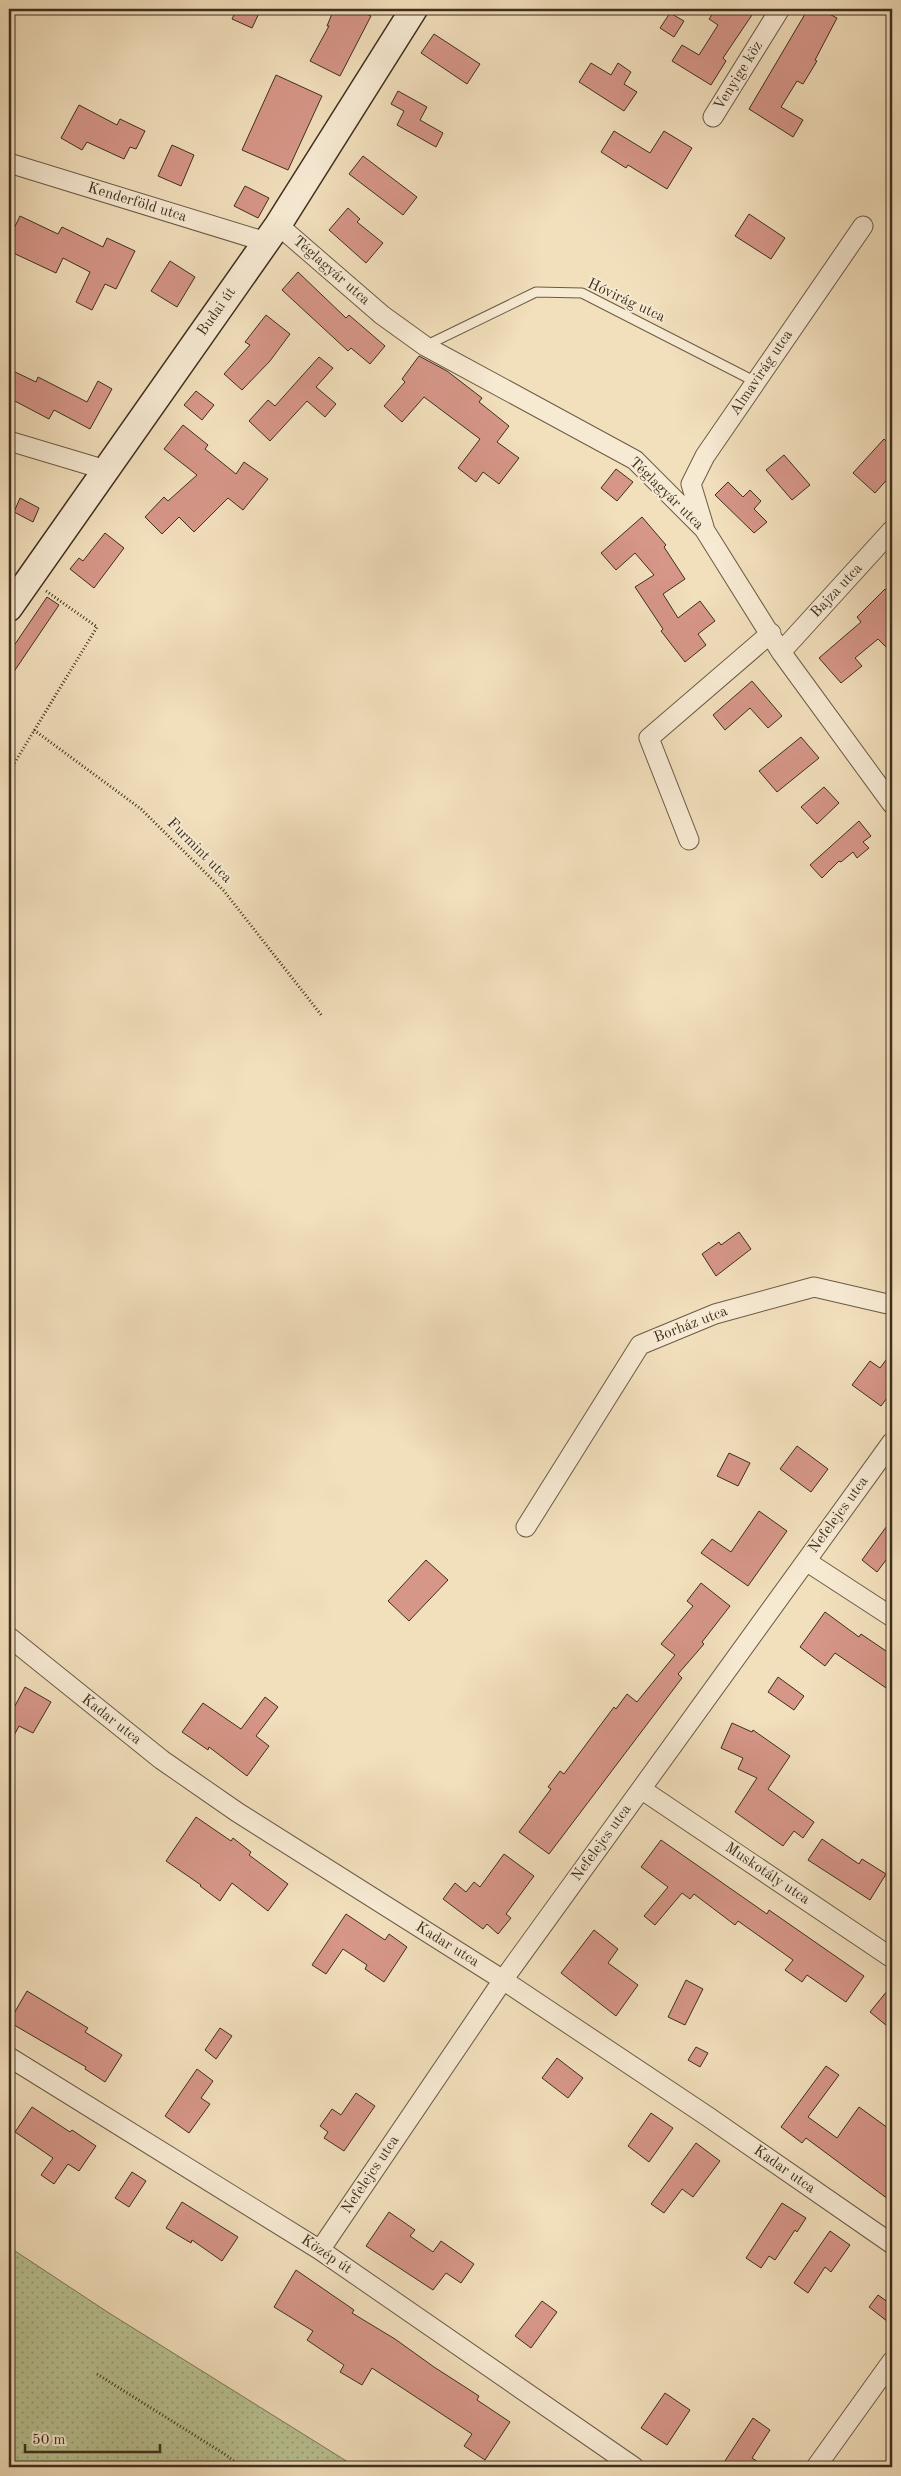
<svg xmlns="http://www.w3.org/2000/svg" width="901" height="2476" viewBox="0 0 901 2476" font-family="'Old Standard TT',serif">
<defs>
<pattern id="garden-dots" width="8" height="8" patternUnits="userSpaceOnUse" patternTransform="scale(1.25)"><rect width="8" height="8" fill="#b9c292"/><path d="M2 2h.1M6 6h.1" fill="none" stroke="#989e77" stroke-width="1.8" stroke-linecap="round"/></pattern>
</defs>
<rect width="100%" height="100%" fill="#f2dfbc"/>
<filter id="stains"><feTurbulence type="fractalNoise" baseFrequency=".004" numOctaves="4"/><feColorMatrix values="0 0 0 0 .2 0 0 0 0 .09 0 0 0 0 .02 0 0 0 .5 -.17"/></filter>
<radialGradient id="worn" r=".72"><stop offset=".6" stop-color="#630" stop-opacity="0"/><stop offset="1" stop-color="#630" stop-opacity=".3"/></radialGradient>
<path fill="url(#garden-dots)" stroke="#7c7858" d="M9,2247L109,2313L356,2467H9Z"/>
<path fill="#d69688" stroke="#3e2f1e" d="M237,9H261L252,28L232,19Z
M334,9H355L371,16L340,76L310,61L329,26H327Z
M716,9H756L723,58L726,61L711,85L672,61L682,45L699,55L718,25L709,19Z
M808,9H820L837,18L815,60L817,61L803,84L797,81L781,107L803,120L793,137L749,109Z
M670,13L684,21L674,37L660,28Z
M434,34L480,64L467,84L421,53Z
M591,63L611,75L618,63L631,72L624,84L637,92L624,111L579,82Z
M276,75L322,96L288,170L242,150Z
M398,91L427,107L420,120L443,133L436,147L397,125L404,111L391,104Z
M79,105L117,125L120,119L145,131L136,149L130,147L124,159L87,142L82,150L61,138Z
M614,131L650,153L664,131L692,148L667,189L628,165L626,168L601,152Z
M172,145L194,155L181,186L158,176Z
M363,156L417,197L403,215L349,174Z
M245,186L269,198L258,218L234,206Z
M348,208L360,219L357,222L383,243L366,263L329,230Z
M749,214L785,238L771,259L735,236Z
M20,216L58,234L62,227L103,247L107,238L135,251L116,289L105,284L92,310L76,302L90,272L63,258L56,273L9,251V239Z
M170,261L195,277L177,307L151,291Z
M298,272L346,318L349,315L385,346L370,364L351,348L348,351L282,290Z
M266,315L290,334L270,361L242,390L224,374L250,345L245,342Z
M419,356L447,371L482,398L479,402L509,426L497,442L519,458L499,484L483,472L476,482L458,468L480,439L424,397L402,422L384,406L405,382L402,379Z
M319,357L333,368L316,387L336,404L325,417L307,401L270,441L249,421L268,400L275,406Z
M9,369L36,382L38,377L87,402L98,381L112,389L90,429L54,410L49,419L9,398Z
M196,391L214,405L202,420L184,405Z
M183,425L208,445L205,449L236,474L244,462L268,479L243,510L228,498L194,532L179,517L162,534L145,517L164,497L168,501L197,475L164,449Z
M884,439L892,446V474L875,493L853,473Z
M784,455L810,485L792,500L766,470Z
M616,469L633,482L617,501L601,488Z
M728,482L743,497L750,490L761,501L754,509L767,522L754,533L715,495Z
M20,498L39,508L33,522L14,512Z
M642,517L666,545L664,547L685,579L663,594L678,618L700,601L715,621L698,634L706,645L685,662L661,631L663,629L635,587L654,575L635,553L616,570L601,553Z
M105,533L124,548L94,588L70,569L79,558L83,561Z
M885,589L892,597V653L878,639L855,658L862,666L841,683L819,658L861,622L857,617Z
M47,597L59,605L9,679V653Z
M752,681L782,716L768,728L750,708L725,730L713,715Z
M801,737L819,758L777,792L759,771Z
M824,787L839,803L817,824L801,807Z
M859,821L871,836L863,842L869,848L857,858L853,852L841,862L839,861L822,878L810,865Z
M739,1232L751,1249L716,1276L702,1254L719,1242L721,1245Z
M892,1352V1391L881,1406L852,1385L870,1361L880,1368Z
M797,1446L828,1469L811,1492L780,1469Z
M729,1453L750,1463L738,1486L717,1476Z
M759,1511L787,1531L748,1586L701,1553L712,1539L731,1552Z
M892,1519V1552L877,1572L862,1560Z
M426,1560L448,1580L409,1621L388,1601Z
M701,1583L730,1606L702,1642L704,1644L678,1674L682,1678L549,1854L519,1832L551,1789L548,1787L560,1771L564,1774L614,1707L616,1709L627,1694L637,1702L675,1655L661,1644L693,1606L687,1601Z
M825,1612L859,1637L861,1634L892,1655V1692L835,1653L825,1666L800,1647Z
M778,1677L804,1696L794,1710L768,1692Z
M25,1687L51,1702L33,1733L19,1726L9,1745V1717Z
M265,1697L278,1707L256,1736L269,1746L247,1776L209,1747L208,1750L182,1732L203,1703L241,1729Z
M732,1723L752,1732L753,1730L790,1756L768,1789L814,1822L803,1838L794,1831L783,1846L735,1812L757,1778L738,1769L743,1758L721,1748Z
M196,1817L231,1841L233,1838L251,1852L249,1855L288,1884L268,1911L232,1883L220,1901L200,1886L201,1885L166,1861Z
M822,1839L859,1864L862,1859L886,1874L870,1900L808,1860Z
M661,1840L767,1914L769,1910L864,1976L846,2002L807,1975L802,1982L785,1970L793,1960L738,1921L735,1925L694,1894L690,1899L682,1893L655,1925L644,1916L668,1887L641,1867Z
M504,1854L534,1876L506,1914L511,1918L498,1934L487,1924L483,1929L443,1899L455,1883L466,1892L474,1882L480,1887Z
M346,1914L385,1940L389,1934L407,1947L384,1982L365,1969L367,1965L343,1949L326,1974L312,1965Z
M594,1930L618,1949L608,1963L638,1985L616,2016L561,1973Z
M686,1980L703,1989L685,2025L668,2017Z
M892,1985V2030L870,2012Z
M27,1991L88,2028L85,2032L122,2055L105,2082L85,2069L86,2067L9,2022Z
M220,2028L232,2036L216,2059L205,2050Z
M696,2047L708,2053L700,2067L688,2060Z
M557,2058L583,2078L568,2098L542,2078Z
M826,2066L839,2075L808,2117L837,2138L859,2107L892,2131V2202L806,2138L802,2143L781,2127Z
M197,2069L213,2081L201,2098L210,2104L189,2133L165,2116Z
M356,2093L375,2106L344,2151L324,2138L328,2132L320,2126L332,2109L341,2115Z
M32,2107L70,2132L72,2130L96,2146L79,2171L68,2164L54,2184L41,2175L53,2158L15,2132Z
M651,2113L673,2128L649,2162L628,2146Z
M696,2143L720,2161L693,2197L682,2189L664,2213L651,2204Z
M132,2172L146,2181L129,2207L115,2198Z
M182,2202L238,2237L222,2261L192,2240L191,2243L166,2228Z
M782,2203L806,2218L797,2232L795,2230L775,2260L769,2256L761,2268L746,2258Z
M389,2212L415,2230L410,2236L433,2252L441,2241L474,2264L461,2283L446,2273L433,2290L366,2246Z
M830,2231L850,2245L831,2272L825,2267L808,2293L794,2283Z
M296,2270L354,2310L352,2313L395,2339L434,2367L479,2396L477,2400L510,2422L485,2460L464,2446L472,2434L372,2368L362,2385L340,2372L344,2365L307,2340L313,2331L274,2307Z
M878,2295L892,2305V2325L869,2307Z
M542,2301L557,2312L531,2348L515,2336Z
M665,2393L690,2410L667,2445L641,2428Z
M753,2418L770,2430L752,2458L766,2467H721Z"/>
<g fill="none" stroke-linecap="round" stroke-linejoin="round">
<defs>
<path id="lane" d="M425,346L536,292L582,293L756,382"/>
<path id="street" d="M713,117L780,9
M9,163L266,242
M278,225L382,315L425,346L635,460L704,529L781,652L892,804
M9,441L106,470
M704,527L691,484L705,456L863,226
M781,652L892,530
M689,840L649,738L771,633
M526,1527L640,1345L715,1314L814,1287L892,1305
M806,1561L892,1617
M9,1637L162,1760L237,1812L503,1980L707,2116L892,2244
M641,1789L892,1958
M9,2057L320,2250L634,2467
M320,2250L503,1980L892,1442
M816,2467L892,2361"/>
<path id="secondary" d="M9,608L278,225L414,9"/>
</defs>
<use href="#lane" stroke="#6b5b46" stroke-width="11"/>
<use href="#street" stroke="#6b5b46" stroke-width="21"/>
<use href="#secondary" stroke="#3e2f1e" stroke-width="29"/>
<path stroke="#3e2f1e" stroke-width="3" stroke-dasharray="1 2.5" stroke-linecap="butt" d="M34,730L141,809L224,891L322,1016
M9,772L97,627L46,591
M97,2374L226,2455L241,2467"/>
<use href="#lane" stroke="#f7ead3" stroke-width="9"/>
<use href="#street" stroke="#f7ead3" stroke-width="19"/>
<use href="#secondary" stroke="#f7ead3" stroke-width="26"/>
</g>
<g text-anchor="middle" dominant-baseline="central" stroke-width="4" stroke-linejoin="round" paint-order="stroke">
<g font-size="15" fill="#3e2f1e" stroke="#f7ead3">
<text transform="translate(739 76) rotate(-58)">Venyige köz</text>
<text transform="translate(137 203) rotate(17)">Kenderföld utca</text>
<text transform="translate(331 271) rotate(41)">Téglagyár utca</text>
<text transform="translate(626 301) rotate(25)">Hóvirág utca</text>
<text transform="translate(217 312) rotate(-55)">Budai út</text>
<text transform="translate(762 373) rotate(-56)">Almavirág utca</text>
<text transform="translate(666 494) rotate(44)">Téglagyár utca</text>
<text transform="translate(837 591) rotate(-47)">Bajza utca</text>
<text transform="translate(199 851) rotate(45)">Furmint utca</text>
<text transform="translate(691 1325) rotate(-21)">Borház utca</text>
<text transform="translate(839 1515) rotate(-54)">Nefelejcs utca</text>
<text transform="translate(111 1720) rotate(38)">Kadar utca</text>
<text transform="translate(602 1843) rotate(-54)">Nefelejcs utca</text>
<text transform="translate(767 1874) rotate(34)">Muskotály utca</text>
<text transform="translate(447 1945) rotate(32)">Kadar utca</text>
<text transform="translate(784 2170) rotate(35)">Kadar utca</text>
<text transform="translate(371 2175) rotate(-56)">Nefelejcs utca</text>
<text transform="translate(326 2255) rotate(34)">Közép út</text>
</g>
</g>
<rect width="901" height="2476" fill="none" stroke="#f2dfbc" stroke-width="30"/>
<rect x="10" y="10" width="881" height="2456" fill="none" stroke="#3e2f1e" stroke-width="2.5"/>
<rect x="15" y="15" width="871" height="2446" fill="none" stroke="#3e2f1e"/>
<path d="M25 2444v8h135v-8" fill="none" stroke="#3e2f1e" stroke-width="2.5"/>
<text x="32" y="2444" font-size="15" fill="#3e2f1e" stroke="#f7ead3" stroke-width="4" paint-order="stroke">50 m</text>
<rect width="100%" height="100%" filter="url(#stains)"/>
<rect width="100%" height="100%" fill="url(#worn)"/>
</svg>
